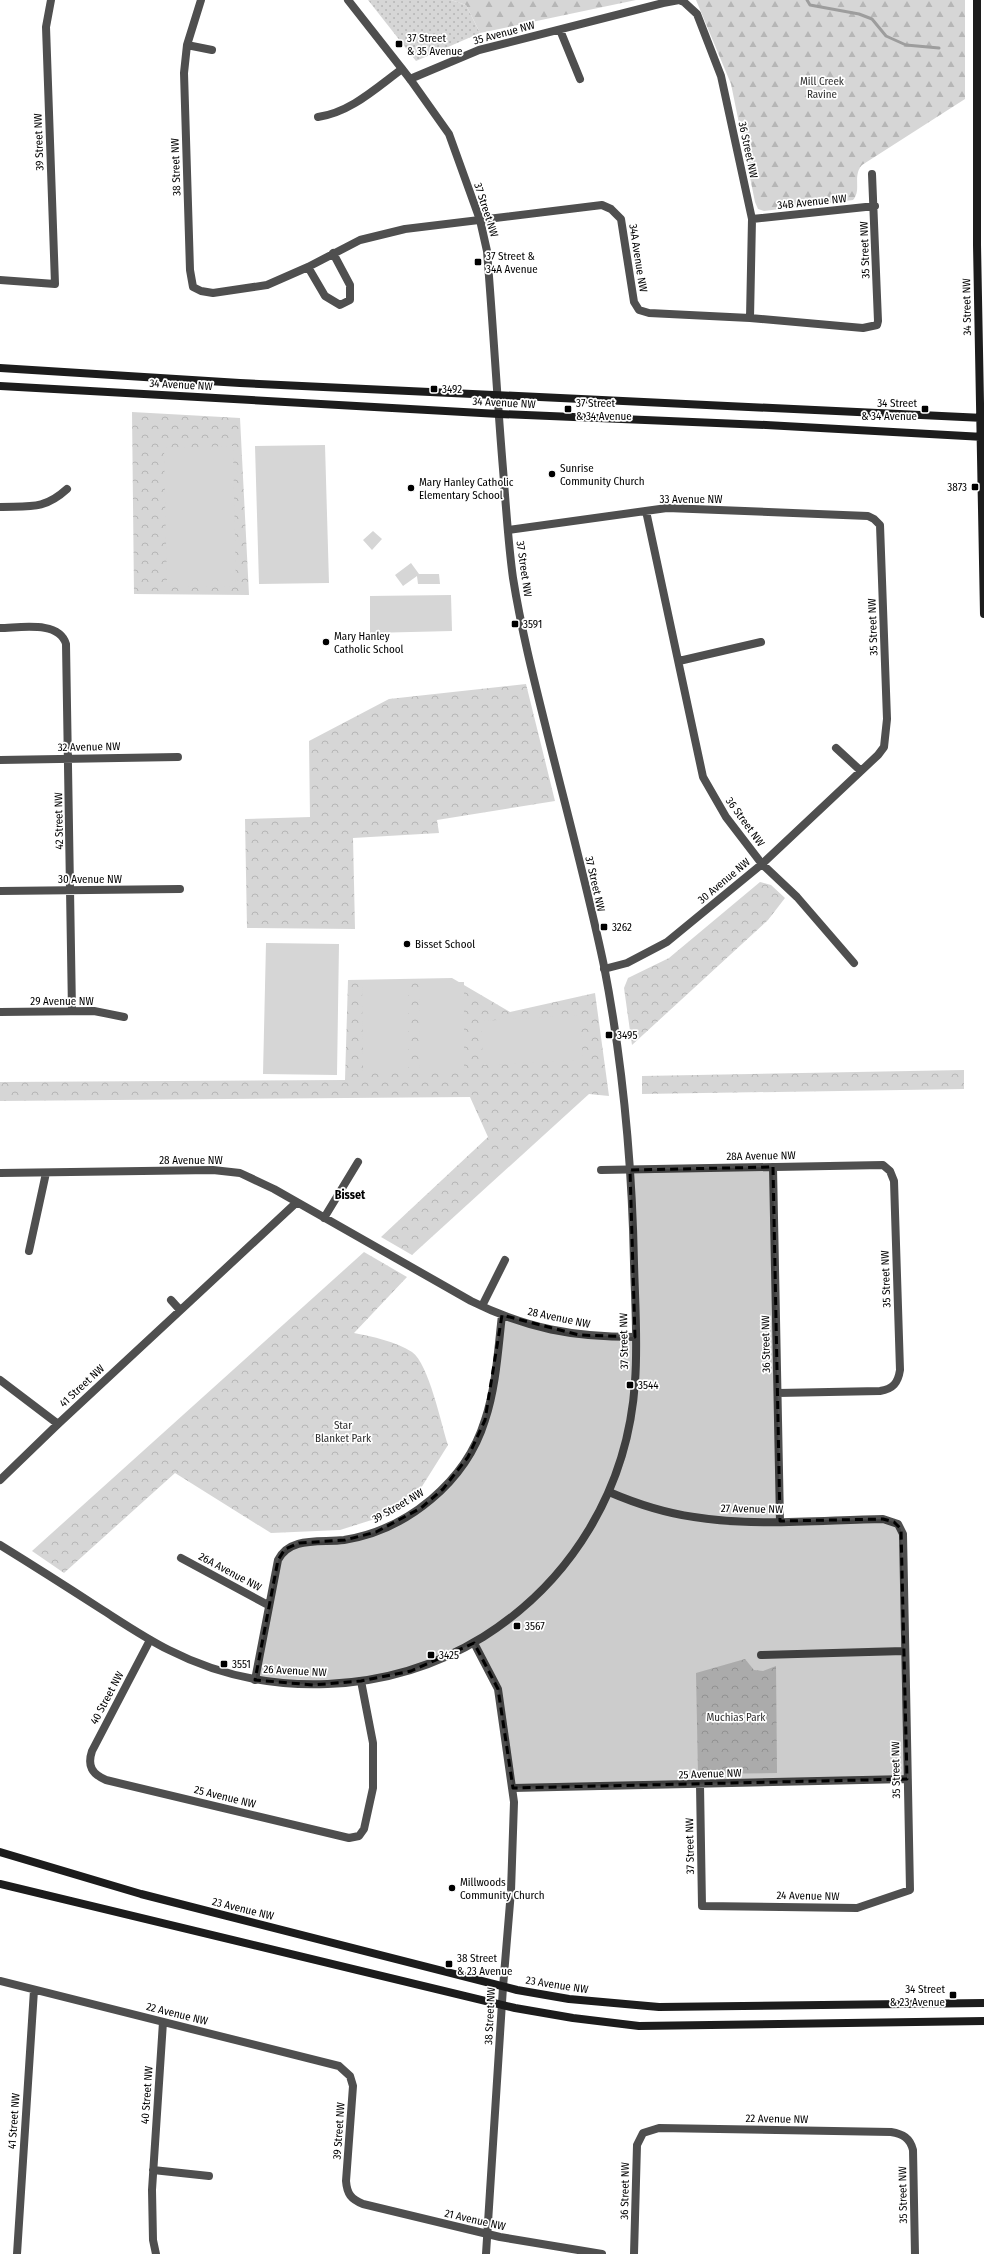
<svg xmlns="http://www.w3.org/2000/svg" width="984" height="2254" viewBox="0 0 984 2254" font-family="'Fira Sans Condensed',sans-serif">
<defs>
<pattern id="grass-dots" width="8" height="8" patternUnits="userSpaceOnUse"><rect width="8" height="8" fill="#d6d6d6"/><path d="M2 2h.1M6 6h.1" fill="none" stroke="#b6b6b6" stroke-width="1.8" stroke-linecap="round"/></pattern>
<pattern id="forest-firs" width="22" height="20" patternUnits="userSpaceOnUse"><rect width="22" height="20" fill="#d6d6d6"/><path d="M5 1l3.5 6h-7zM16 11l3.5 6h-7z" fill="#b6b6b6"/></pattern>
<pattern id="park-crowns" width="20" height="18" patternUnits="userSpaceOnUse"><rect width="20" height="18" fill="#d6d6d6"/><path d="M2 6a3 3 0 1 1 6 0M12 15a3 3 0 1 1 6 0" fill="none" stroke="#b6b6b6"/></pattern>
</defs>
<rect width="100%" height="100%" fill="#fff"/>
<path fill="url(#grass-dots)" d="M368,0H451L466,5L480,33L416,61Z"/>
<path fill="url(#forest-firs)" d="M451,0H636L480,33L466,5Z
M696,0H965V99L862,165C852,176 862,190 853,200L764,211L758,209L755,202L731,84Z"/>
<path fill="url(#park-crowns)" d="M132,412L240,418L249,595L134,594Z
M526,684L555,801L437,820L439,833L353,838L355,929L247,928L245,819L310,817L309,741L389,699Z
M760,882L771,885L785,898L768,920L632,1045L624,988L628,978L669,958Z
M452,978L510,1012L595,993L609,1096L589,1094L412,1255L381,1237L488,1137L470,1097L0,1101V1082L345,1080L348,980Z
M964,1070V1089L642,1094V1076Z
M364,1252L407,1277L354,1333C373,1337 395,1341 412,1352C429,1364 441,1424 448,1445L416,1496L397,1512L340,1530L271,1533L175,1473L64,1573L32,1551Z
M745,1659L754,1670L763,1671L776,1666L777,1773L698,1774L696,1673Z"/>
<path fill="#d6d6d6" d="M325,445L329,583L259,584L255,446Z
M233,446L236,586L167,587L164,448Z
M373,531L382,539L372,550L363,540Z
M411,563L419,574H439L440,584H418L417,576L403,586L395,575Z
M451,595L452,631L370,633V596Z
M266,943L339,944L337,1075L263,1074Z
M419,982H464V1071H420Z
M362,983H408V1072H363Z
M580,1015L583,1060L483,1065L481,1021Z"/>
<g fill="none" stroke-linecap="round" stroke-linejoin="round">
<path stroke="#9d9d9d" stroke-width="3" d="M807,0L810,5L859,14L872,19L886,36L906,45L939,48"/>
<path stroke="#4f4f4f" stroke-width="8" d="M201,0L187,45L184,73L190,270L193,287L201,291L213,293L267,285L308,267L360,240L405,229L602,205L611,209L621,219L634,302L639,310L649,313L750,318L863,328L877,325L878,321L872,174
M560,30L580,79
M187,45L212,50
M410,79L479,50L663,3L679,0L684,2L697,14L721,76L752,219L750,318
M318,117C351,112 376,88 402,69
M752,219L875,206
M308,267L325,296L340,305L350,300V285L333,253
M0,280L55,284L46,27L51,0
M0,507C30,506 44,510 67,489
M646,511L703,777L726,817L762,864L797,897L854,963
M508,530L667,508L868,516L874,519L880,525L887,719L884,747L878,755L762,864L667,942L627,963L604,969
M0,628C19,628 59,620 66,644L72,1011
M679,661L761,642
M836,748L861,771
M0,760L178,757
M0,891L180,889
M0,1012L94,1011L124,1017
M773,1167L780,1521
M601,1170L883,1165L890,1171L894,1181L900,1370C898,1383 893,1389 880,1391L778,1393
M0,1173L213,1170L240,1173L274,1189L471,1301C527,1329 574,1337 635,1337
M324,1218L358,1162
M29,1251L46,1173
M171,1300L180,1310
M482,1306L505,1260
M0,1380L58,1424
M0,1480L58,1424L297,1202
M609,1492C637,1504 665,1513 694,1517C754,1527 822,1520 883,1519L898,1524L903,1534L910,1890L857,1908L702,1906L700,1785
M181,1558L268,1605
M150,1640L92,1751C87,1766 92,1774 106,1780L349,1838L359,1836L364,1829L373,1788V1743L361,1681
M761,1655L904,1651
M255,1680L278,1560C290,1536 321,1543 344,1540C407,1530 466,1482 485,1420C496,1387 498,1350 502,1315
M513,1788L907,1779
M0,1981L339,2066L350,2076L353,2086L346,2181C347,2194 351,2199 363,2204L500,2237L602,2254
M153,2170L209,2176
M17,2254L34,1990
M156,2254L153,2240L152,2190L163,2022
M634,2254L637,2145L643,2133L659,2128L891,2132C903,2134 910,2138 913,2150L915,2254"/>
<path stroke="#4f4f4f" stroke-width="8" d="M0,1545C34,1566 67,1587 101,1609C123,1623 145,1638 169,1650C267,1700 389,1695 483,1637C572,1581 628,1488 635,1382C638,1343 635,1303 634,1263C632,1164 623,1064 604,966C587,885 565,805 545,724C533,676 521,628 513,578C508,542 506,506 503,469C497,397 493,324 487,251L480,220L449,134L410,79L348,0
M474,1643L498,1689L514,1802L511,1891L503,1987L486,2254"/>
<path stroke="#1c1c1c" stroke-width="8" d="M977,0V245L984,614
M0,368L240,383L984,418
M0,386L499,414L766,425L984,437
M0,1852L141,1894L517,1990L569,1999L659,2007L984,2003
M0,1884L515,2008L573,2018L639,2026L984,2021"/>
</g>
<path fill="#000" fill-opacity="0.2" stroke="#000" stroke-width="3" stroke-dasharray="8 5" stroke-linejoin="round" d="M773,1167L780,1521L883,1519L894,1522L901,1529L907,1779L513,1788L498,1689L474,1643L411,1671L361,1681L313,1685L255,1680L278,1560L285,1549L299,1543L345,1540L376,1532L421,1508L443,1489L468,1457L485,1420L502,1315L579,1335L635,1337L630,1170Z"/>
<g fill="#000" stroke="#fff" stroke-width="1.5">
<rect x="395" y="40" width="8" height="8" rx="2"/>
<rect x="474" y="258" width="8" height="8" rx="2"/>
<rect x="430" y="385" width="8" height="8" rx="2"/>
<rect x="564" y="405" width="8" height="8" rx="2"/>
<rect x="921" y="405" width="8" height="8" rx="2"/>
<circle cx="552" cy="474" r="4"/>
<rect x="971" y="483" width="8" height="8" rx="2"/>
<circle cx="411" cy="488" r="4"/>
<rect x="511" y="620" width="8" height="8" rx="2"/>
<circle cx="326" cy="642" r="4"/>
<rect x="600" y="923" width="8" height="8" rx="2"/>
<circle cx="407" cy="944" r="4"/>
<rect x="605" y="1031" width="8" height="8" rx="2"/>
<rect x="626" y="1381" width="8" height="8" rx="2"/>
<rect x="513" y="1622" width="8" height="8" rx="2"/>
<rect x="427" y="1651" width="8" height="8" rx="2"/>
<rect x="220" y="1660" width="8" height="8" rx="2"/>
<circle cx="452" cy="1888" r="4"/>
<rect x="445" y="1960" width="8" height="8" rx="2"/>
<rect x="949" y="1991" width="8" height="8" rx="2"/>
</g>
<g text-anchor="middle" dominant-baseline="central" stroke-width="3.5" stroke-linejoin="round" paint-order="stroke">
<g font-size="11" fill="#000" stroke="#fff">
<text transform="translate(504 33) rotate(-15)">35 Avenue NW</text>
<text transform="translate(39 142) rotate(-92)">39 Street NW</text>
<text transform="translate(748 150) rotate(78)">36 Street NW</text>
<text transform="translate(176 167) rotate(-92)">38 Street NW</text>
<text transform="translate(812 202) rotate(-6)">34B Avenue NW</text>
<text transform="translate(486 210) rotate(72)">37 Street NW</text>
<text transform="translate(865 250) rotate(-92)">35 Street NW</text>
<text transform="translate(638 258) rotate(81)">34A Avenue NW</text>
<text transform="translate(967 307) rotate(-91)">34 Street NW</text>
<text transform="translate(181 385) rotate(3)">34 Avenue NW</text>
<text transform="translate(504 403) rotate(3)">34 Avenue NW</text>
<text x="691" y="499">33 Avenue NW</text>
<text transform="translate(524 569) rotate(82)">37 Street NW</text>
<text transform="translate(873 627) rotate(-92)">35 Street NW</text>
<text transform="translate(89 747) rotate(-1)">32 Avenue NW</text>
<text transform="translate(59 821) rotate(-91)">42 Street NW</text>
<text transform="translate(745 822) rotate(54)">36 Street NW</text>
<text x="90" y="879">30 Avenue NW</text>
<text transform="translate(724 881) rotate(-40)">30 Avenue NW</text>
<text transform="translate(595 884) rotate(77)">37 Street NW</text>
<text x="62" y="1001">29 Avenue NW</text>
<text transform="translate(761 1156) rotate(-1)">28A Avenue NW</text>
<text x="191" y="1160">28 Avenue NW</text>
<text transform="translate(886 1279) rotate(-92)">35 Street NW</text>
<text transform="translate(559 1318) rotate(12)">28 Avenue NW</text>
<text transform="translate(624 1341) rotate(-91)">37 Street NW</text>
<text transform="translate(766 1344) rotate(-91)">36 Street NW</text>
<text transform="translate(82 1386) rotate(-43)">41 Street NW</text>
<text transform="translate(398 1506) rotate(-30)">39 Street NW</text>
<text transform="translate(752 1509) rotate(1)">27 Avenue NW</text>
<text transform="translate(230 1572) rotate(28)">26A Avenue NW</text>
<text transform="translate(295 1671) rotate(3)">26 Avenue NW</text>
<text transform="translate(107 1698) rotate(-62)">40 Street NW</text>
<text transform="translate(896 1770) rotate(-91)">35 Street NW</text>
<text transform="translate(710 1774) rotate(-2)">25 Avenue NW</text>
<text transform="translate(225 1797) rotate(14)">25 Avenue NW</text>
<text transform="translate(690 1846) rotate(-91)">37 Street NW</text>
<text transform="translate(808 1896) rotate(1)">24 Avenue NW</text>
<text transform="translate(243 1909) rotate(14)">23 Avenue NW</text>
<text transform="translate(557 1985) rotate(9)">23 Avenue NW</text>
<text transform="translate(177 2014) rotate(14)">22 Avenue NW</text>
<text transform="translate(490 2016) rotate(-87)">38 Street NW</text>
<text transform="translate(147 2095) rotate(-86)">40 Street NW</text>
<text transform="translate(777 2119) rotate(1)">22 Avenue NW</text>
<text transform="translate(14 2121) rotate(-86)">41 Street NW</text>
<text transform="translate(339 2131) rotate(-86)">39 Street NW</text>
<text transform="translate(625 2191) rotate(-89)">36 Street NW</text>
<text transform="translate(903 2195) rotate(-91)">35 Street NW</text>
<text transform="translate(475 2220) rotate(13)">21 Avenue NW</text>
</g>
<g font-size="11" fill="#000" stroke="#fff" text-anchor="start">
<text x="407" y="38">37 Street<tspan x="407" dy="13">&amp; 35 Avenue</tspan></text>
<text x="486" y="256">37 Street &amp;<tspan x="486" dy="13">34A Avenue</tspan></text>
<text x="442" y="389">3492</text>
<text x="576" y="403">37 Street<tspan x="576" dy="13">&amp; 34 Avenue</tspan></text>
<text x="917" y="403" text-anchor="end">34 Street<tspan x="917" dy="13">&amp; 34 Avenue</tspan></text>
<text x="560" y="468">Sunrise<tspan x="560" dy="13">Community Church</tspan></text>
<text x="419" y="482">Mary Hanley Catholic<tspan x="419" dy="13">Elementary School</tspan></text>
<text x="967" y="487" text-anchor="end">3873</text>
<text x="523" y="624">3591</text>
<text x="334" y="636">Mary Hanley<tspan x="334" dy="13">Catholic School</tspan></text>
<text x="612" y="927">3262</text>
<text x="415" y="944">Bisset School</text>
<text x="617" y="1035">3495</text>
<text x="638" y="1385">3544</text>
<text x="525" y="1626">3567</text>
<text x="439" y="1655">3425</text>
<text x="232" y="1664">3551</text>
<text x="460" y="1882">Millwoods<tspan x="460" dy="13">Community Church</tspan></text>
<text x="457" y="1958">38 Street<tspan x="457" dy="13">&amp; 23 Avenue</tspan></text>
<text x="945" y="1989" text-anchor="end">34 Street<tspan x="945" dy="13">&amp; 23 Avenue</tspan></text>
</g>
<g font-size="11" fill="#2d2d2d" stroke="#fff">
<text x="822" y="81">Mill Creek<tspan x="822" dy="13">Ravine</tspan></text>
<text x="343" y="1425">Star<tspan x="343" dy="13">Blanket Park</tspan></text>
<text x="736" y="1717">Muchias Park</text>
</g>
<g font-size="12" font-weight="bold" fill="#000" stroke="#fff">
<text x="350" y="1195">Bisset</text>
</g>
</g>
</svg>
